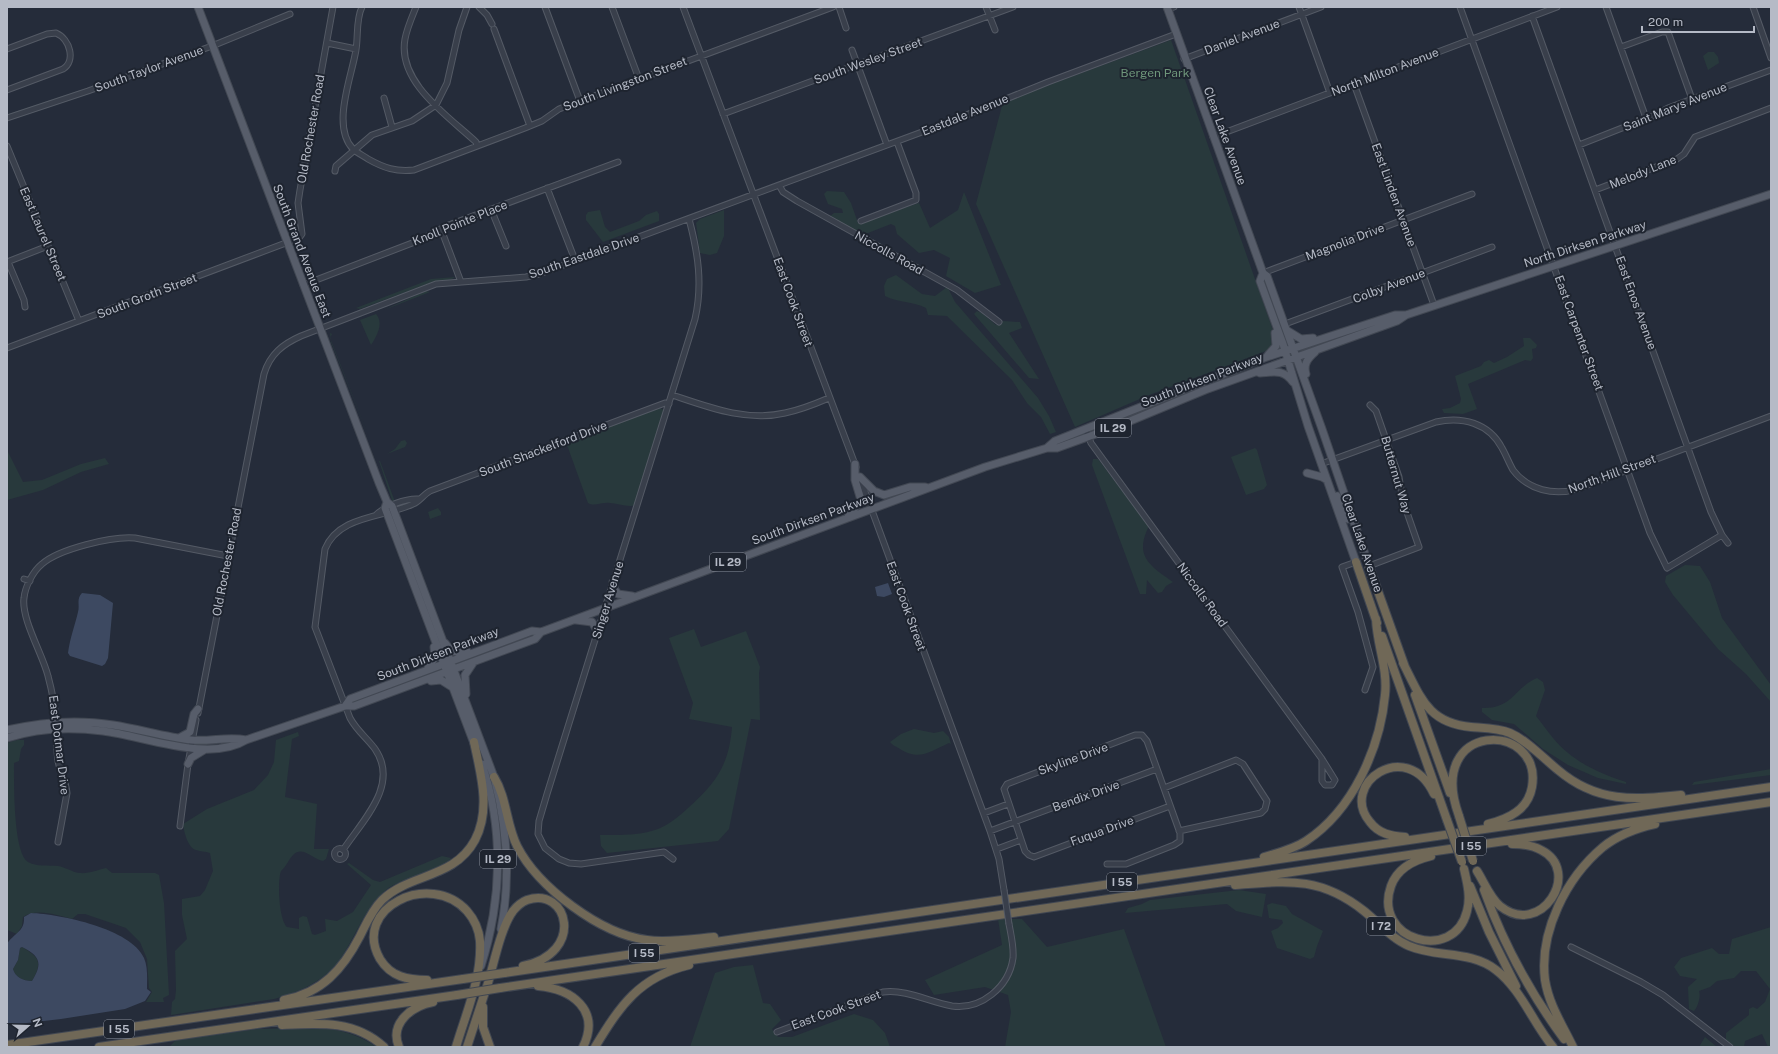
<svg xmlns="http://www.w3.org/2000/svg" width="1778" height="1054" viewBox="0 0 1778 1054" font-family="'Public Sans',sans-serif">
<rect width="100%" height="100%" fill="#252c3a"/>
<path fill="#28393c" d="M1171,40L1275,336L1269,350L1149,395L1075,427L976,204L1003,102Z
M1708,52H1714L1718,57L1719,63L1708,70L1703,56Z
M827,191L844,192L851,203L858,223L919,203L930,228L958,210L964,192L1001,285L975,293L946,276L950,258L934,250L919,253L897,234L895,226L891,224L863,235L830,216L834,213H843L842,209L828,204L824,194Z
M600,210L605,227L610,232L639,221L646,215L657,211L659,214V221L603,242L586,220V215L588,212Z
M724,210V236L717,253L710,255L700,253L696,223L700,219Z
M896,275L922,294L935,296L947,287L948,288L955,302L1038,398L1049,416L1056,432L1050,434L1041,417L1027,403L1012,380L947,316L928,315L926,308C913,301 898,303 885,296L884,286L887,279Z
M455,277L452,279L430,283L360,309L356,308L431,279Z
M425,291L430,292L384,310Z
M977,311L982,313L996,325L1003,321L1020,322L1022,328L1009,333L1039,379L1029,378L974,314Z
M376,314C384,323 377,336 371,345L360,320Z
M330,333L332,334L330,338L371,442L331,342Z
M1523,338H1530L1537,345L1536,348L1532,349L1533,358L1531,361L1525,360L1468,384L1477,409L1463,414L1444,413L1442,409L1450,408L1460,403L1461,399L1455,376L1481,366L1484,362L1489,360L1494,363L1507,357L1524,346Z
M660,408L664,410V414L635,505C629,508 617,503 610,503C602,502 594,507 588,503L567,445L570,441Z
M405,440L407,443L405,447L387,454L395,449L401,441Z
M1255,448L1257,450L1267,485L1264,489L1246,495L1231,457Z
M7,450L23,482L42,480L81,464L105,458L109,464L81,472L43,490L7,500Z
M1093,459H1098L1149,526C1134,556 1149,565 1173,582L1166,586L1162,592L1158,593L1147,580L1146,594H1140L1092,465Z
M379,461H380L395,502L392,500Z
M438,508L441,512V515L430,519L428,512Z
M1685,565L1700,566L1710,582L1722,618L1771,685V702L1746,674L1718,649L1673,595L1665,582L1666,576Z
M694,629L701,647L746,631L760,667L759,673L760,720L751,719L729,829L718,841L607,853L601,846L600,835C620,835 639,836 658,829C668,825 680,816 688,808C716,783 729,765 732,727L689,719L693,703L669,638Z
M1537,678L1543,682L1545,690L1536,716C1542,723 1547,731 1553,738C1572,761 1598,773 1626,782V784L1598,778L1568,765L1543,749L1514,724L1492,720L1482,712V708C1513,709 1515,687 1537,678Z
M914,729L934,733L943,731L949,737L951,744L949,743C929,752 920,761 900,749C896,746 893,746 890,742L901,734Z
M298,732L299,736L292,739L285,797L317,804L314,849H329L326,859L323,861C313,859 302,845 293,855C288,860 287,866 281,871C277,882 279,919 287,927L299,929V918L303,916L307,917L312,934L315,935L326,931L325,919L337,921L353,912L371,885L347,864L349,863L373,880L380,882L442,856L451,858C440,876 400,877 386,890C364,909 355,938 339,961C324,981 298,993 274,999L171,1015L172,1002L175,999L176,990L175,951L187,939L182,915V899L200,896L205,890L213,871L210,853C205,851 201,852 196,850C188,848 184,832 183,824L207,809L254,790L268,775L274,762L276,740Z
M17,740H24V745L21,749L19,761L14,763C14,782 13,853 28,862C36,867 49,865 58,866C65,867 72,872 79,873C89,874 97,870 106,868L112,873H155L159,875L164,903L169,995L163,998L164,1002H146L152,992L149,988L147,959L140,942L126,928L85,914H78L72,919C56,915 37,908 23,917L22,926L17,934L7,930V743Z
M1771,769V775L1692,785L1694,782Z
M1239,890L1266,894L1262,917L1236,911L1227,904L1125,913L1128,908L1142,904L1150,900Z
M1272,903L1286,906L1292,914L1323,931L1317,946L1314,957L1310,959L1277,948L1271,931L1278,928L1283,923L1282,920L1269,918L1267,905Z
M998,919H1022L1047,947L1124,929L1166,1047H1005L1011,1012L1008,995L985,987L934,995L925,980L1002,945Z
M1771,927V1045L1768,1047L1762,1034L1745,1041L1744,1047H1735L1726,1040V1033L1749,1015V1009L1753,1007L1757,1009L1765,1002L1770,989L1756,971H1741L1734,978L1717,981L1710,987L1699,991C1701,996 1698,1007 1694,1011L1689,1009L1688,987L1697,979L1680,976L1674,967L1681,958L1712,948L1719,954H1729L1732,939Z
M22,947C39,957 43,962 32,981C23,981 15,977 13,969L18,960L20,948Z
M753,965L763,1003L770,1004L781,1020L772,1029L778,1037H792L854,1014L873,1020L885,1033L890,1047H690L715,973L734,967Z
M305,1028C335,1028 351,1031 377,1047H169L176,1040L257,1029Z
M1705,1037L1717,1047H1699Z"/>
<path fill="#3d4961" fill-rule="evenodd" d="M888,583L892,594L884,597L877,596L875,587Z
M82,593L100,595L113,603L108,658L105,664L102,666L70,656L68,653C70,638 75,625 78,612C80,605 76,599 82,593Z
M31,913C60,914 132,929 144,958C148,967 147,979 147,989L151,992L145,1001L125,1009L61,1019L18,1024L7,1023V944C14,933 25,932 24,917ZM22,947C40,956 43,963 32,981C23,981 15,977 13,969L18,960L20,948Z"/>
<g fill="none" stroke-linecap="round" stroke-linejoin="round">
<defs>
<path id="minor" d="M362,7C355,21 359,40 355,55C350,81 332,127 353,149C357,153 364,156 368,159C384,168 396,172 414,170L525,128L542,121L559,109L833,7
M416,7C412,17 407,28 405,39C397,82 448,116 476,142L477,146
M479,7L487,15L492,24
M545,7L580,101
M612,7L639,79
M683,7L856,467
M839,7L846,28
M986,7L995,30
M1299,7L1330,93
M1460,7L1650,533L1667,568L1722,535
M1606,7L1646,118
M1753,7L1771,58
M1167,9L1174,7
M1532,16L1711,512L1722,535L1728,543
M494,29L530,126
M327,43L356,49
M1621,47L1662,32H1668L1692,99
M7,49L47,34L56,33C70,39 76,61 63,69L7,90
M852,50L887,145
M1184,59L1321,7
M1354,84L1434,305
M384,98L392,127
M723,114L1013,7
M7,118L88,91L212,46L290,14
M1213,137L1557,7
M1579,145L1655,115L1668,108L1771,70
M7,146L79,321
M335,171L336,166L372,135L412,121L436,105L447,83L459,30L467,7
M779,185L783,192L797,201L957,290L999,322
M547,188L575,260
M1595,190L1677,159L1684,154L1695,137L1771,108
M491,209L506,246
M861,221L916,200V193L897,142
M441,229L461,282
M7,262L48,246
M8,262L24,300L25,307
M1263,273L1472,194
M303,285L420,240L446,226L618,162
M1285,324L1492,247
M7,348L299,238L302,234L298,203L300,190L333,7
M672,395C708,407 746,422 785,413C800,410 815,404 829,398
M1086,430L1091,443L1322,759L1335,780L1332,785H1325L1322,781V759
M1321,464L1436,422C1462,416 1489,423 1502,448C1506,455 1509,463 1513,470C1528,490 1554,496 1577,489L1771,416
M860,478L990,831L999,859L1004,890
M376,515C385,506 406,498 419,499
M1356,562L1342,567L1358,612L1373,667L1365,690
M1369,566L1419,547L1403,501L1399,477L1376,411L1370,405
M24,579L30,581
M198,713L264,374C270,354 283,344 301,336L436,284L526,277L539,274L949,122L1048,82L1176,34
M1164,788L1236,760L1243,764L1267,801L1265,809L1261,813L1179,831
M984,813L1008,804
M180,826L188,764L196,720
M990,831L1157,769
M58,842L67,793C66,781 60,772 58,761C56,748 57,734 56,721C55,706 52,691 48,676C43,655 21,619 24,598C25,587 33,571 42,564C59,549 112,536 135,538L228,556
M334.5 854a5.5 5.5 0 1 1 11 0a5.5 5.5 0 1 1-11 0Z
M997,849L1021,840
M343,850C362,821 400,785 375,749C367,738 357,731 350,718L315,627L325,549C339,515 383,518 413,504C419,502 423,495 430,491L665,403L669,404
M673,859L664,852L581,864L569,863L559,859L545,848L538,834L539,821L547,794L695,319C703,284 698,253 689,219
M1107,864H1126L1174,845L1180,841V833L1147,741L1142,735H1135L1007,784L1004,789L1025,851L1029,855L1034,857L1170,806
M1571,947L1641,982L1663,995L1730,1047
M777,1032L883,992C907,989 929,1002 952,1006C981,1010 1009,987 1013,958C1014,947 1011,935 1009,924"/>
<path id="major" d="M198,7L379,483L387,502L385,508L475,746
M1167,7L1263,273L1267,276L1322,429L1369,566
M1263,273L1260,281L1283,344L1308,426L1356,562
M1288,331L1301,339L1313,338
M1268,355L1276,346L1275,333
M1260,373C1275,372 1283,369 1293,382
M1306,374C1303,364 1308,358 1315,352
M1047,448L1055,441L1264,358L1395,315H1406L1771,194
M1307,473L1322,477L1327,480
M860,477L874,491L884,495L910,487H925
M1337,496L1348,519
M387,502L392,506L494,777C507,827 511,878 501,929
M848,517L861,500L855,480V464
M613,582L615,590L618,594L632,596
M576,620L592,622L598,632
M445,643C451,652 459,654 467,651
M428,668L435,657L434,647
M431,681L441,680L452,687
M466,694L465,675L473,663
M345,706L350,699L532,631L541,632L985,467L1047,448H1057L1118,426L1205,390L1397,321L1406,315
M7,730C42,722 77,719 113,725C139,729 165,737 191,740C210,742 228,736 246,740
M7,738C37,728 72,727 103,731C144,736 209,763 246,740L345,706H354L535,639L541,632
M179,738L190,732L194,714L198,709
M188,764L191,758L204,750
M481,966C502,900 504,829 482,764"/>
<path id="highway" d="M1356,562L1377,623
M1369,566L1405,667
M1382,636L1447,820
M1403,663C1421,698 1428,723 1471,727C1484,728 1499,728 1510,733C1528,741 1543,758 1558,770C1597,803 1634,800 1681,795
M1415,695L1450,793
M494,777C507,798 506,824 517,846C538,887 600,934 647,940C668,943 692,939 714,937
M1459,816C1424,720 1543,720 1532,787C1528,810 1508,819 1488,824
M1405,837C1391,836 1379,834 1370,822C1338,784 1407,736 1434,794
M1431,856C1414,860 1397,869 1391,886C1372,940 1454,964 1467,911C1471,897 1467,882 1464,869
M1264,857C1278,853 1294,849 1306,841C1353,810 1380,748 1385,695C1388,669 1377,645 1376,619
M1477,871C1484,882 1490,898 1500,906C1541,939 1583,871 1541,850C1532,845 1522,844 1512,844
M1235,885C1287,881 1320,876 1364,911C1379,923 1392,939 1409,946C1437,958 1470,950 1496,970C1521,989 1533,1023 1553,1047
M1470,886L1489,932L1516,986
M1484,890C1503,943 1531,994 1564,1039
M504,973L1771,787
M427,980C408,980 391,977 380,959C351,908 430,870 467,911C474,919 479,930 480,941C482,978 466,1013 456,1047
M538,986C572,989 601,1010 583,1047
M500,988L1771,802
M284,1000C322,993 343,969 360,936C366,924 372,910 382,900C410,873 454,879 475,840C491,809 481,775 474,742
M483,1007V1027L490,1047
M282,1025C319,1023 355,1020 384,1047
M7,1045L463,979
M99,1047L457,995
M399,1047C389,1023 412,1006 433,1002
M467,1047C474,1026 481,1004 488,983C494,963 501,927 513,911C517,906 522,902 527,900C568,886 586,953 523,966
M595,1047C620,1006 639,977 689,965
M1573,1047C1562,1024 1549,1005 1545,980C1539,932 1566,878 1603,847C1618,835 1637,828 1655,824"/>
</defs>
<use href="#minor" stroke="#545a65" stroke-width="7"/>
<use href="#major" stroke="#424853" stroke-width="9"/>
<use href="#highway" stroke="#414752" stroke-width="10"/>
<use href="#minor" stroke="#393f4b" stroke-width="5"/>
<use href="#major" stroke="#575d6a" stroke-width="7"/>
<use href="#highway" stroke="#706857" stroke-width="8"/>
<defs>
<path id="minor-bridge" d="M1004,890L1009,924"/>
<path id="highway-bridge" d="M1459,816L1473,861
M1447,820L1462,862
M463,979L504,973
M457,995L500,988"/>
</defs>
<use href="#minor-bridge" stroke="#545a65" stroke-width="7" stroke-linecap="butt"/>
<use href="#highway-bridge" stroke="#414752" stroke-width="10" stroke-linecap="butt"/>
<use href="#minor-bridge" stroke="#393f4b" stroke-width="5"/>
<use href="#highway-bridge" stroke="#706857" stroke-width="8"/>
</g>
<g text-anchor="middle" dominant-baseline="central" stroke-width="4" stroke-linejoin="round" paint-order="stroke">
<g fill="#1e242f" stroke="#888d99" stroke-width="1">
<rect x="1095" y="419" width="36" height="18" rx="3"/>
<rect x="710" y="553" width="36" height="18" rx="3"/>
<rect x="1456" y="837" width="30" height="18" rx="3"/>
<rect x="480" y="850" width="36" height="18" rx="3"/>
<rect x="1107" y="873" width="30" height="18" rx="3"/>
<rect x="1367" y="917" width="28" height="18" rx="3"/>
<rect x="629" y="944" width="30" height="18" rx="3"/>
<rect x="104" y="1020" width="30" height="18" rx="3"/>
</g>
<g font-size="11" font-weight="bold" fill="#b5bac6">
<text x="1113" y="428">IL 29</text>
<text x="728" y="562">IL 29</text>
<text x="1471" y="846">I 55</text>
<text x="498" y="859">IL 29</text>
<text x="1122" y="882">I 55</text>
<text x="1381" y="926">I 72</text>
<text x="644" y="953">I 55</text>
<text x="119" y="1029">I 55</text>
</g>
<g font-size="12" fill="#b5bac6" stroke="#1e242f">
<text transform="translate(1242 37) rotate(-21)">Daniel Avenue</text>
<text transform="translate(868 61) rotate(-20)">South Wesley Street</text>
<text transform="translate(149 69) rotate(-20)">South Taylor Avenue</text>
<text transform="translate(1385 72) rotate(-21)">North Milton Avenue</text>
<text transform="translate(625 84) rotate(-21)">South Livingston Street</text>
<text transform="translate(1675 107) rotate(-22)">Saint Marys Avenue</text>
<text transform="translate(965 115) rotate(-22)">Eastdale Avenue</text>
<text transform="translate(311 129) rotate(-80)">Old Rochester Road</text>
<text transform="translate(1225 136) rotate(70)">Clear Lake Avenue</text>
<text transform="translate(1643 172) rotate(-22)">Melody Lane</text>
<text transform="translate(1394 195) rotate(70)">East Linden Avenue</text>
<text transform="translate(460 223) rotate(-22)">Knoll Pointe Place</text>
<text transform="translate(43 234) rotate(67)">East Laurel Street</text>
<text transform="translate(1345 242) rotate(-21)">Magnolia Drive</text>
<text transform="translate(1585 244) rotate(-18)">North Dirksen Parkway</text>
<text transform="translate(302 251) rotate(69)">South Grand Avenue East</text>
<text transform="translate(889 253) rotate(29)">Niccolls Road</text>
<text transform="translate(584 256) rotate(-19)">South Eastdale Drive</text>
<text transform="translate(1389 286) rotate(-21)">Colby Avenue</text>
<text transform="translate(147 296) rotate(-21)">South Groth Street</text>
<text transform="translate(793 302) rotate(70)">East Cook Street</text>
<text transform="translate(1636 303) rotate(70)">East Enos Avenue</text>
<text transform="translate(1579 333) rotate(70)">East Carpenter Street</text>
<text transform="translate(1202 380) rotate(-21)">South Dirksen Parkway</text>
<text transform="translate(543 449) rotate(-21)">South Shackelford Drive</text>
<text transform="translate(1612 474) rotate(-20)">North Hill Street</text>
<text transform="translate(1396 475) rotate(74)">Butternut Way</text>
<text transform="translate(813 519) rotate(-20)">South Dirksen Parkway</text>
<text transform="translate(1362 543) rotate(71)">Clear Lake Avenue</text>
<text transform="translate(227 562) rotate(-79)">Old Rochester Road</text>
<text transform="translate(1202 595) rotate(54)">Niccolls Road</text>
<text transform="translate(608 600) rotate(-73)">Singer Avenue</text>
<text transform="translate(906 606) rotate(70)">East Cook Street</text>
<text transform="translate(438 654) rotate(-21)">South Dirksen Parkway</text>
<text transform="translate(59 745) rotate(83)">East Dotmar Drive</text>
<text transform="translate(1073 759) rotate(-20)">Skyline Drive</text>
<text transform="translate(1086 796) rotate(-20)">Bendix Drive</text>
<text transform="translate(1102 831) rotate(-20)">Fuqua Drive</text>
<text transform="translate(836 1010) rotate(-20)">East Cook Street</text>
</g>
<g font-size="12" fill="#6e957a" stroke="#1e242f">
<text x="1155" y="73">Bergen Park</text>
</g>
</g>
<rect width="1778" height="1054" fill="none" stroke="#b5bac6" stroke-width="16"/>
<g transform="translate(28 1026) rotate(70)" stroke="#1e242f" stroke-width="3" paint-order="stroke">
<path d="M0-3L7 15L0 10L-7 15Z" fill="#b5bac6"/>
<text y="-6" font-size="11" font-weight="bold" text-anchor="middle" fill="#b5bac6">N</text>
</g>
<path d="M1642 26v6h112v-6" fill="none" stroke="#b5bac6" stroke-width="2"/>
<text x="1648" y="26" font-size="12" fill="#b5bac6" stroke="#1e242f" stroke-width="3" paint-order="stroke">200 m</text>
</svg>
